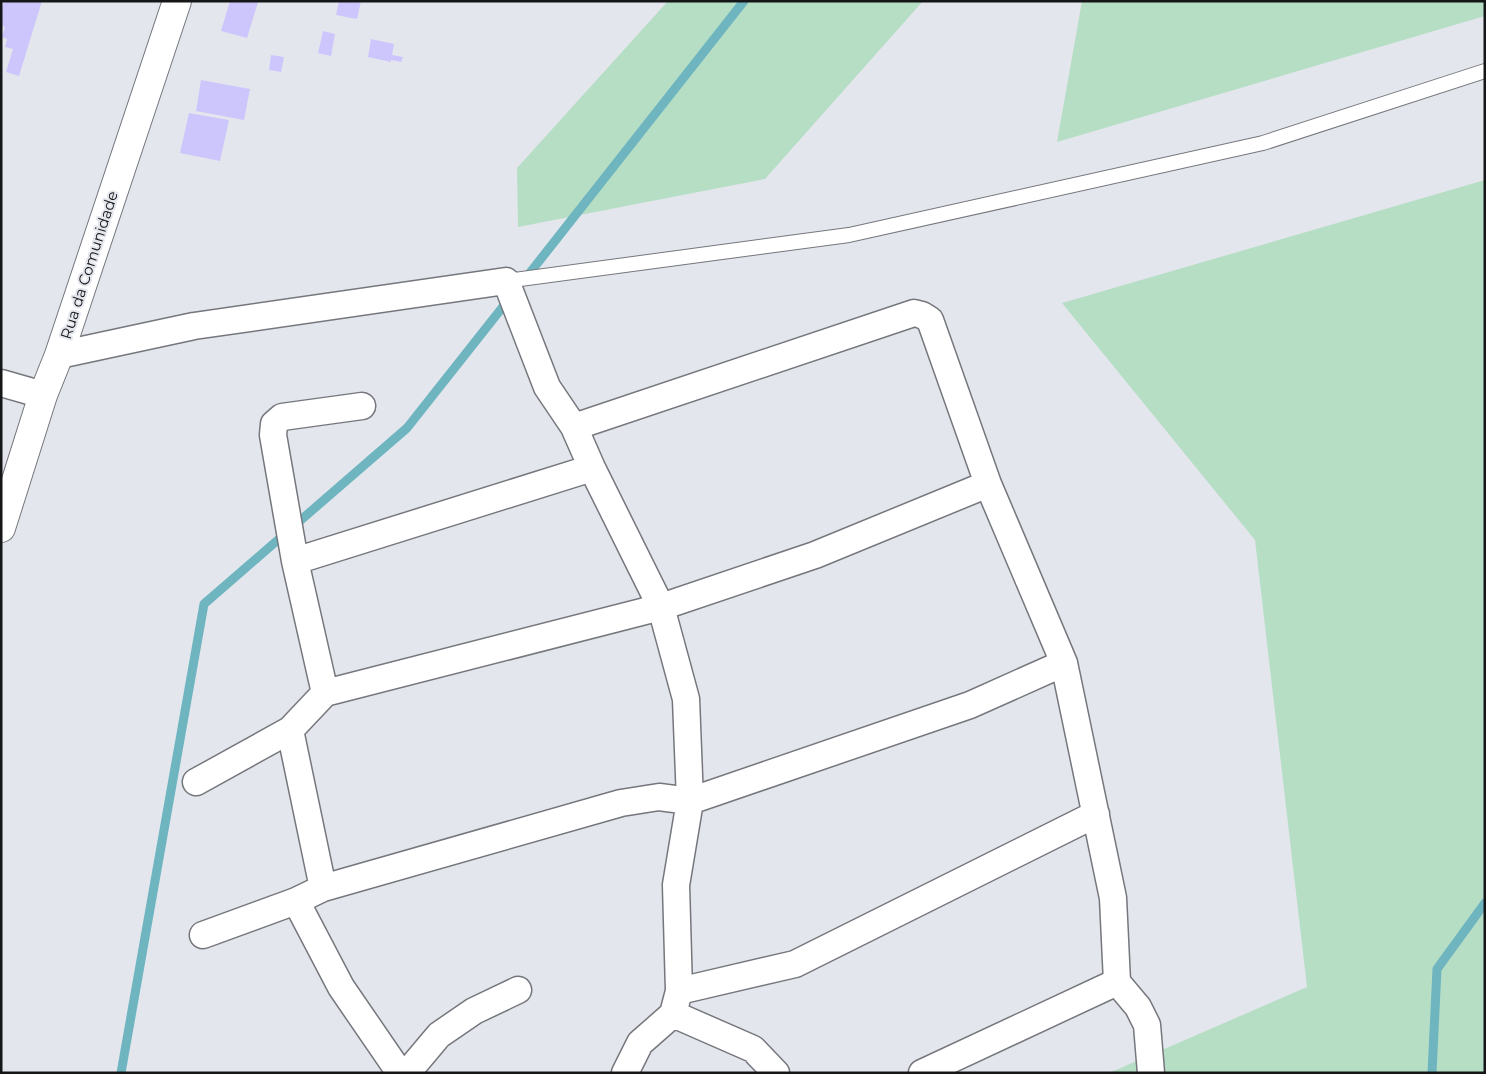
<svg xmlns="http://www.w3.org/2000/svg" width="1486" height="1074" viewBox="0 0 1486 1074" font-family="Montserrat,sans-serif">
<rect width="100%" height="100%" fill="#e4e6ed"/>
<path fill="#b6dec5" d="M668,1H923L765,179L518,227L517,168Z
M1082,1H1485V16L1057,142Z
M1485,180V1073H1109L1307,987L1255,540L1062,303Z"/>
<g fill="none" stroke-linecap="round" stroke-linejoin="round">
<path stroke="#6eb5c0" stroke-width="9" d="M525,279L744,1
M121,1073L204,604L407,428L509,299
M1432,1073L1437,969L1485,903"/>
</g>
<path fill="#ccc6fc" d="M4,1H42L19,76L6,72L13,49L5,47L7,39L2,37L5,27L1,25V11Z
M230,1L258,2L247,38L221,31Z
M339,1H361L357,19L336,15Z
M323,31L335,34L331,56L318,53Z
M371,39L394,44L392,55L403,57L401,62L391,60V62L368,57Z
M271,55L284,57L281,72L269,70Z
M201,80L250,89L244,120L196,111Z
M189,113L229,120L220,161L180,153Z"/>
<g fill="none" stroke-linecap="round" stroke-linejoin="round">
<defs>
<path id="service" d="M506,281L849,235L1263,143L1485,71"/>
<path id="minor" d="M59,355L194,326L506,281L547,387L574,427L592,468L661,607L686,699L690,801L676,885L679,991L673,1014L640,1043L625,1073
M1,383L43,395
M362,406L282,417L274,424L273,435L295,561L325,693L290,730L323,888L296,901L341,987L400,1073
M574,427L914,313L922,315L930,320L988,484L1064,663L1113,898L1117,982L1138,1007L1147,1025L1151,1073
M295,561L592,468
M325,693L661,607L815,555L988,484
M196,782L290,730
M323,888L621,803L659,797L690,801L970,705L1064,663
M203,935L296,901
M679,991L795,964L1096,814
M673,1014L753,1049L776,1073
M407,1073L439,1035L474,1011L518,990
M922,1073L1117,982"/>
<path id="tertiary" d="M1,528L43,395L59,355L177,1"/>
</defs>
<use href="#service" stroke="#75777d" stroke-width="16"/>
<use href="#minor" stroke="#75777d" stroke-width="29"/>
<use href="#tertiary" stroke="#75777d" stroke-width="30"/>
<use href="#service" stroke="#fff" stroke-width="14"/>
<use href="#minor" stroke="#fff" stroke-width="26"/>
<use href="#tertiary" stroke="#fff" stroke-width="28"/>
</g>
<g text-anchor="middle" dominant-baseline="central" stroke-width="4" stroke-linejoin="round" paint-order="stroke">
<g font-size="15" fill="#151618" stroke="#e4e6ed">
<text transform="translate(89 265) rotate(-72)">Rua da Comunidade</text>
</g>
</g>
<rect width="1486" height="1074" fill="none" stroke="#151618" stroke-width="5"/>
</svg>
